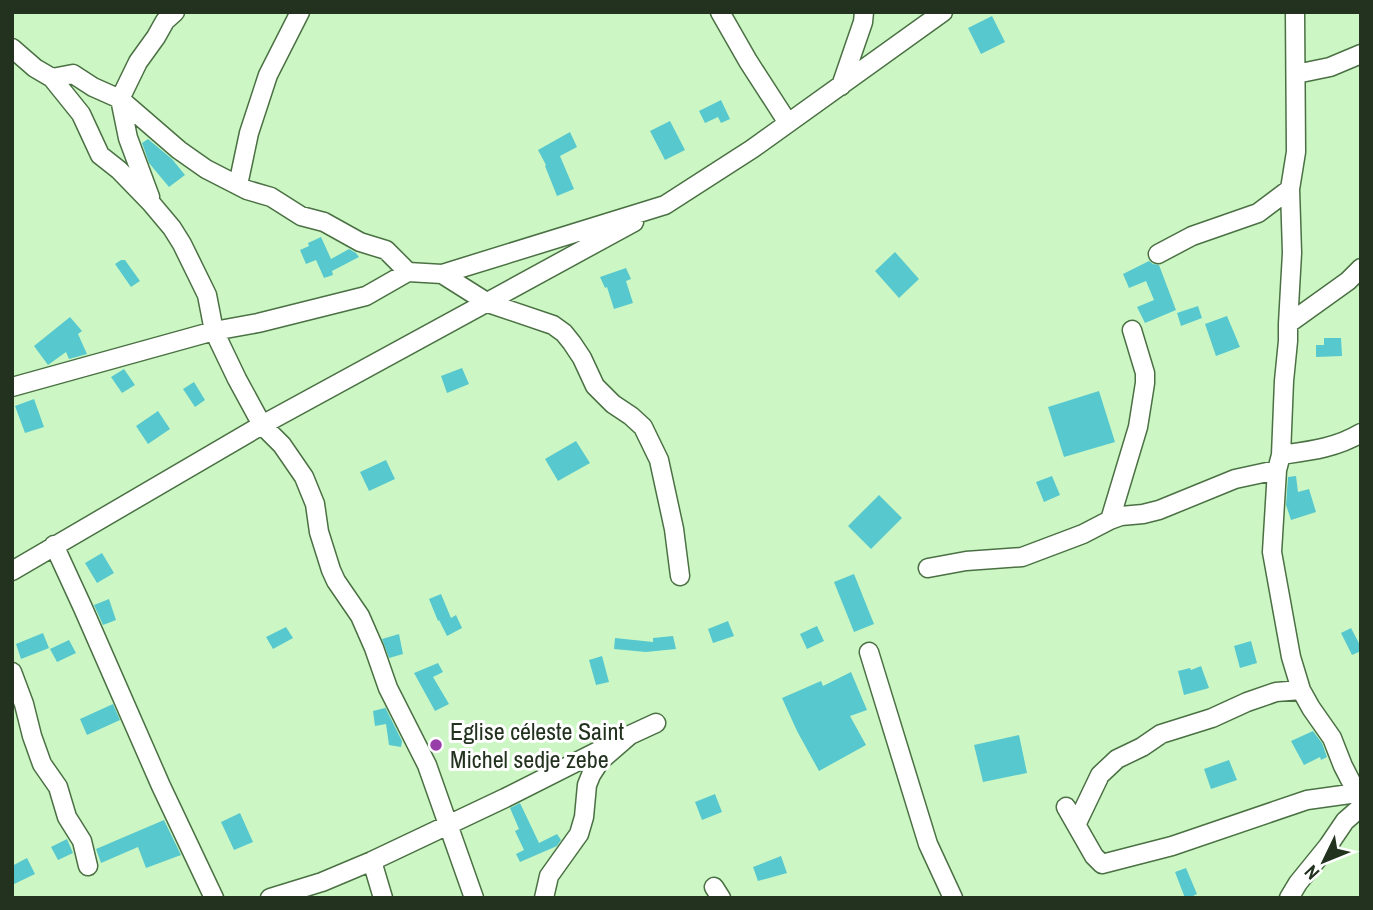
<svg xmlns="http://www.w3.org/2000/svg" width="1373" height="910" viewBox="0 0 1373 910" font-family="'Archivo Narrow',sans-serif">
<rect width="100%" height="100%" fill="#ccf7c4"/>
<path fill="#57c8ce" d="M992,16L1005,42L981,54L968,28Z
M721,100L730,119L721,123L718,117L705,123L699,111Z
M670,121L685,150L665,160L650,131Z
M570,132L577,147L560,156L574,189L557,196L545,166L546,165L538,150Z
M148,139L172,159L185,175L169,187L149,163L142,143Z
M321,237L331,259L349,249L356,253L359,257L332,271L333,275L324,278L316,260L306,264L300,250L309,246L308,243Z
M895,252L919,279L899,298L875,271Z
M121,260H125L140,281L131,287L115,264Z
M1149,261L1153,264L1159,265L1176,310L1145,323L1137,307L1154,300L1146,281L1129,288L1123,274Z
M626,268L631,279L626,281L633,303L614,309L607,287L605,288L600,277Z
M1198,306L1202,318L1181,326L1177,313Z
M1227,316L1240,347L1216,356L1205,324Z
M70,317L82,331L78,334L87,354L69,359L66,352L48,365L34,346Z
M1324,338H1341L1342,356L1316,357V345H1324Z
M462,368L469,384L447,393L441,376Z
M124,369L135,385L122,393L111,377Z
M194,382L205,400L195,407L183,389Z
M1099,391L1115,442L1064,457L1048,407Z
M34,399L44,427L25,433L15,406Z
M158,411L170,429L148,444L136,426Z
M576,441L590,463L558,481L545,459Z
M386,460L395,479L369,491L360,472Z
M1052,476L1060,495L1044,502L1036,482Z
M1296,476L1298,492L1309,489L1316,512L1291,520L1286,505L1288,477Z
M879,495L902,518L871,549L848,526Z
M102,553L114,573L97,583L85,563Z
M854,574L874,624L854,632L834,582Z
M441,594L451,618L456,615L462,628L447,636L439,620L438,621L429,599Z
M109,599L116,620L103,625L94,605Z
M728,621L734,636L713,643L708,629Z
M817,626L824,641L807,649L800,634Z
M286,627L293,638L273,649L266,637Z
M1351,628L1361,647V651L1352,655L1341,633Z
M43,633L49,648L21,659L16,644Z
M399,634L403,654L389,658L382,639Z
M673,636L676,649L646,652L614,649L615,638L653,642V638Z
M69,640L76,653L57,662L50,649Z
M1251,641L1257,663L1240,668L1234,646Z
M602,656L609,682L596,685L589,660Z
M438,663L443,672L433,677L449,704L435,711L414,673Z
M1201,666L1209,688L1184,695L1178,671L1190,668L1191,670Z
M851,672L867,710L850,716L866,745L819,771L797,731L782,698L821,681L823,686Z
M113,704L120,720L87,735L80,719Z
M385,707L402,741L401,747L389,745L386,724L375,726L373,711L385,708Z
M1313,731L1322,743L1327,757L1321,760L1320,757L1304,765L1291,741Z
M1019,735L1027,773L983,782L974,745Z
M1229,760L1237,780L1211,789L1204,769Z
M715,794L722,812L702,820L695,802Z
M520,803L539,843L557,834L561,840L557,846L520,862L516,854L524,850L515,831L519,829L510,808Z
M240,813L253,842L234,850L221,822Z
M164,820L181,855L146,868L138,847L101,863L96,849Z
M67,839L73,853L58,860L51,847Z
M781,856L787,873L758,881L753,867Z
M27,858L35,874L12,885V866Z
M1186,868L1197,894L1189,898H1185L1175,872Z"/>
<g fill="none" stroke-linecap="round" stroke-linejoin="round">
<defs>
<path id="minor" d="M720,12L748,61L788,123
M1295,12L1296,152L1290,189L1292,253L1288,324V341L1284,381L1281,455L1277,470L1272,552L1291,657L1301,690L1311,708L1332,738L1343,766L1361,801
M12,48L35,68L52,78L81,114L100,155L119,170L151,203L172,228L182,244L207,295L214,331L237,379L262,425L282,445L304,477L315,504L319,532L331,570L336,581L360,616L374,648L388,688L427,765L474,898
M1296,74L1330,67L1361,54
M52,78L73,74L93,87L120,99L179,150L206,169L247,190L271,197L301,216L324,222L360,242L386,250L408,272
M841,86L863,22L864,12
M238,185L249,133L268,75L300,12
M150,197L128,138L120,99L138,62L156,37L165,21L175,12
M1158,254L1192,236L1258,213L1290,189
M442,274L488,303L553,325L564,333L572,343L582,358L595,386L613,404L631,416L643,427L659,460L674,529L680,576
M1288,324L1348,281L1361,268
M1132,330L1145,373V383L1138,427L1110,520L1121,516L1143,514L1159,510L1235,479L1277,470
M12,387L214,331L258,323L366,296L408,272L442,274L665,205L752,149L943,12
M1281,455C1309,451 1336,448 1361,433
M54,545L83,608L161,786L214,898
M928,568L966,561L1022,557L1083,534L1110,520
M12,571L262,425L634,222
M869,652L928,844L953,898
M12,672L24,704L32,736L42,764L58,787L67,817L82,841L88,866
M1066,807L1094,856L1102,864L1172,846L1307,800L1357,793L1361,790
M1077,823L1100,775L1117,759L1142,747L1161,734L1212,718L1247,702L1276,692L1301,690
M714,887L721,898
M270,898L322,882L372,861
M383,898L372,861L505,798L630,735
M544,898L549,876L579,834L584,817L587,785L591,775L600,761L630,735L656,723
M1289,898L1298,883L1328,846L1345,821L1361,807"/>
</defs>
<use href="#minor" stroke="#4a7043" stroke-width="21"/>
<use href="#minor" stroke="#fff" stroke-width="18"/>
</g>
<circle fill="#983ea9" stroke="#fff" stroke-width="2.5" cx="436" cy="745" r="7"/>
<g text-anchor="middle" dominant-baseline="central" stroke-width="6" stroke-linejoin="round" paint-order="stroke">
<g font-size="24" fill="#22321f" stroke="#fff" text-anchor="start">
<text x="450" y="731">Eglise céleste Saint<tspan x="450" dy="28">Michel sedje zebe</tspan></text>
</g>
</g>
<rect width="1373" height="910" fill="none" stroke="#22321f" stroke-width="28"/>
<g transform="translate(1324 861) rotate(227)" stroke="#ffffff" stroke-width="5" paint-order="stroke">
<path d="M0-5L12 26L0 18L-12 26Z" fill="#22321f"/>
<text y="-10" font-size="19" font-weight="bold" text-anchor="middle" fill="#22321f">N</text>
</g>
</svg>
